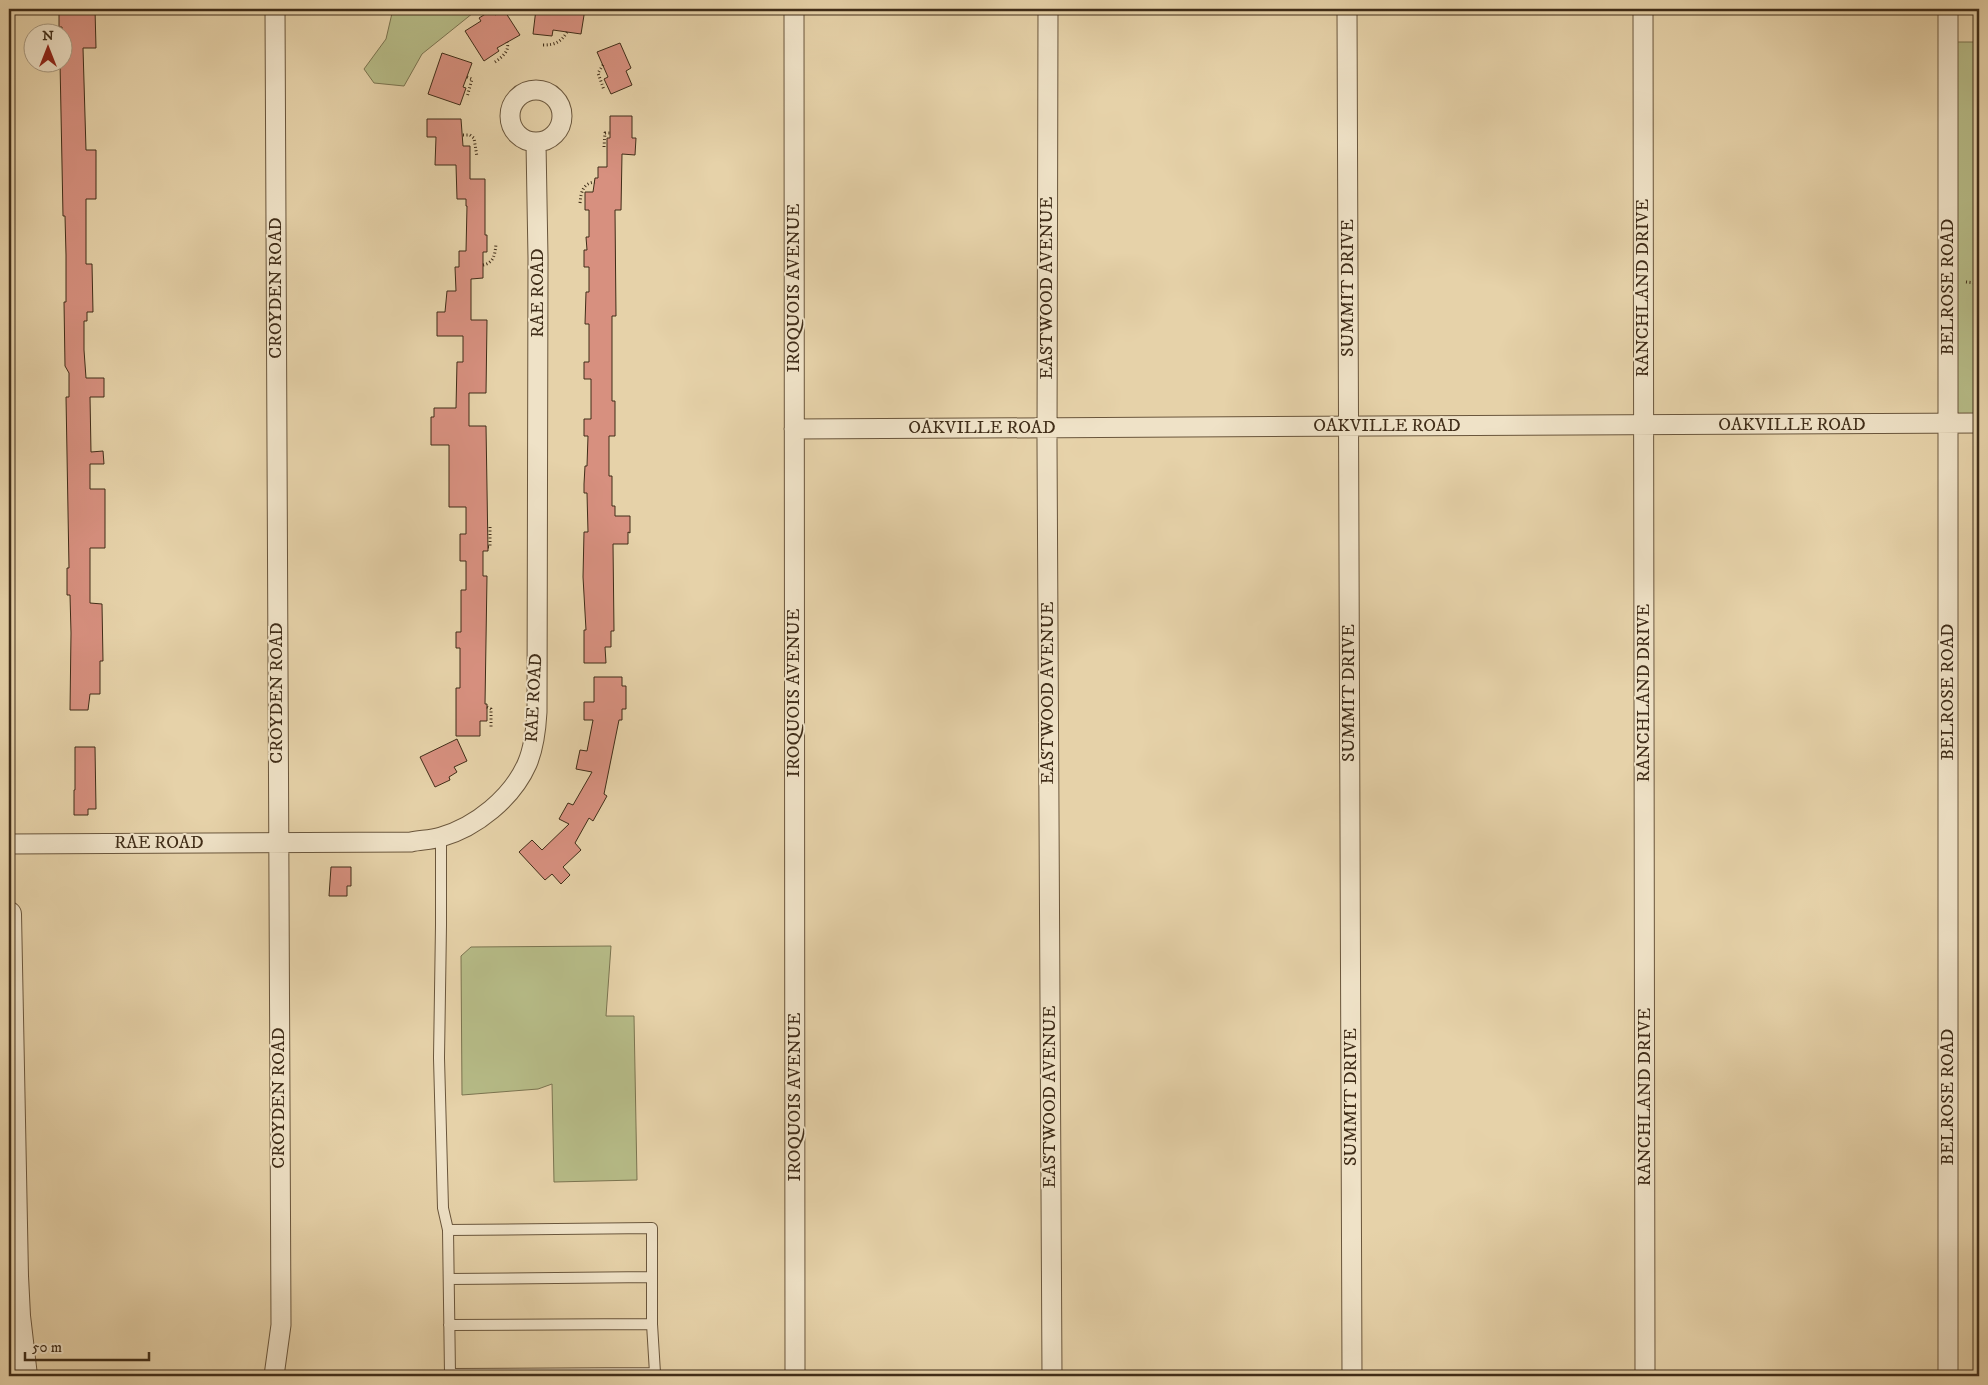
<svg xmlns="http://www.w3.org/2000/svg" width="1988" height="1385" viewBox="0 0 1988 1385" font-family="'IM FELL DW Pica',serif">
<rect width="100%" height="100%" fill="#e6d2a9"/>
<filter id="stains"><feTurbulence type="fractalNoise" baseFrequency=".004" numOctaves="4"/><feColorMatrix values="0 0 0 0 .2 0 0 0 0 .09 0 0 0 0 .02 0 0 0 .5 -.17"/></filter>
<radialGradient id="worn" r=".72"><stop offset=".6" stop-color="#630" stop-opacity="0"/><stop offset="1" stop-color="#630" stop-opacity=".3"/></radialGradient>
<path fill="#b6bb87" stroke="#7b7450" d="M393,9H478L422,54L404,86L374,83L364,69L386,39Z
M1948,42H1979V423H1948Z
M611,946L606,1016H634L637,1180L554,1182L552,1084L538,1089L462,1095L461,956L471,947Z"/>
<path fill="#d7907f" stroke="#402d18" d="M59,9H95L96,48H83L86,150H96V199H86V264H92L93,312H87V321H84V350L86,378H104V397H90L91,452L103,451L104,464H90V489H105V548H90V603L102,604L103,661H100V694H90L88,710H70L71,633L70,595H67V568H69L66,397H69V373L65,366L64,302H66V255L65,216H63L61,113L60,62H62V27H59Z
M536,9H585L581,34L553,30L552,36L533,34Z
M492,10L495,15L504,10L520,35L497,48L499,51L484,61L465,31L481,21L479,18Z
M620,43L631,68L626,71L632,85L611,94L604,79L608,77L597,52Z
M442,53L472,63L463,87L466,88L460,105L428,94Z
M610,116H632V138H636L635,155L622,154L621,210H615L616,316H612V401H615V436H609V476H612V506H615V516H630V533L628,532V544H613L614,631H611V647H605L606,663H584V630H586L583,577L584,532H588L587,493H584V484L585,466H587L588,436H584V419H591V379H584V362H589V324H585L586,292H589V267H584V250H587L586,237H589V210H585V192H593L595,178H598V167H607V138H610Z
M427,119H461L463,146H470V179H485V235H487V252H483V278L471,279V320H487L486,393H469V426H486L488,551H483V576H487L485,704H487V721H480V736H456V688H460V648H456V632H461V590H466V561H460V534H466V507H449V445H431V417H434V408H456L457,362H463V336H437V312H445L447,291H456L455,267H459V251H466L467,206H466V199H457L456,165H435L436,137H427Z
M594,677H622V686H626V709H622V720H619L604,794L607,796L593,821L589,818L575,843L581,850L563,867L570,875L561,884L552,874L545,880L519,852L532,840L542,850L569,824L559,819L568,803L573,805L592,772L576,769L580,750L587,751L593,720H584V702H594Z
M457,739L467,761L454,767L457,772L449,777L450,780L435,787L420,757Z
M75,747H95L96,809H88V815H74V790H75Z
M331,867H351V886H347V896H329Z"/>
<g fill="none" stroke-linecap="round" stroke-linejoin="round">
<defs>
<path id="service" d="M441,837V925L439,1058L443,1208L448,1230
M449,1279L652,1277
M449,1325L652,1324
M655,1376V1373L652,1324V1228L448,1230L450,1374L655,1373"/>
<path id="minor" d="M794,9L795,1376
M1048,9L1047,442L1052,1376
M1347,9L1352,1376
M1643,9L1645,1376
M510 116a26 26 0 1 1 52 0a26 26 0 1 1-52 0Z
M794,429L1979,423
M9,844L411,842C420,840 431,840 441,837C476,827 512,798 527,764C534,748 536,730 537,712L538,258L536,143
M274,1376L281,1325L275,9
M1948,1376V9"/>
<path id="tertiary" d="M9,914L16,1276L18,1316L25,1376"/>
</defs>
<use href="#service" stroke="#6a563c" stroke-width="12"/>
<use href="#minor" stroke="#6a563c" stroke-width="21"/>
<use href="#tertiary" stroke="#6a563c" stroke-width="26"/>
<path stroke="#402d18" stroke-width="3" stroke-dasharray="1 2.5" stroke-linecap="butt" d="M543,45C555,45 561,42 567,32
M495,62C502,57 510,51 507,42
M603,65L598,73L604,90
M467,77L472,79L467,97
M463,135H470L474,138L477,157
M604,147L605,133H610
M580,203C581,192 583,183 595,182
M483,265C494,263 495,254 496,244
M1966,282L1976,283L1979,285
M488,547H490V527
M487,707L491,709V728"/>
<use href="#service" stroke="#efe2c7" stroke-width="10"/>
<use href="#minor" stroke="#efe2c7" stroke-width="19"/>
<use href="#tertiary" stroke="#efe2c7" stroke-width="24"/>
</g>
<g text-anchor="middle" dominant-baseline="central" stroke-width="4" stroke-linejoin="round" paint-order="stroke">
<g font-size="18" fill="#402d18" stroke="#efe2c7">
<text transform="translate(1948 287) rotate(-90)">BELROSE ROAD</text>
<text transform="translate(276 288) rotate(-90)">CROYDEN ROAD</text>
<text transform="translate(794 288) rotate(-90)">IROQUOIS AVENUE</text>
<text transform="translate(1047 288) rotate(-90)">EASTWOOD AVENUE</text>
<text transform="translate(1348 288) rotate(-90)">SUMMIT DRIVE</text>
<text transform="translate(1643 288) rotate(-90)">RANCHLAND DRIVE</text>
<text transform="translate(538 293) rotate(-90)">RAE ROAD</text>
<text x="1792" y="425">OAKVILLE ROAD</text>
<text x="1387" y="426">OAKVILLE ROAD</text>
<text x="982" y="428">OAKVILLE ROAD</text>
<text transform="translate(1948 692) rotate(-90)">BELROSE ROAD</text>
<text transform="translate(277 693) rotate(-90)">CROYDEN ROAD</text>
<text transform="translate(794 693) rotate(-90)">IROQUOIS AVENUE</text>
<text transform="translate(1048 693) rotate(-90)">EASTWOOD AVENUE</text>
<text transform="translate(1349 693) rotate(-90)">SUMMIT DRIVE</text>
<text transform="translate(1644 693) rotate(-90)">RANCHLAND DRIVE</text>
<text transform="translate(534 698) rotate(-87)">RAE ROAD</text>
<text x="159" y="843">RAE ROAD</text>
<text transform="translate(795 1097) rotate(-90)">IROQUOIS AVENUE</text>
<text transform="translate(1050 1097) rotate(-90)">EASTWOOD AVENUE</text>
<text transform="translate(1351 1097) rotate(-90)">SUMMIT DRIVE</text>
<text transform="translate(1645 1097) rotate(-90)">RANCHLAND DRIVE</text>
<text transform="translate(1948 1097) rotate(-90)">BELROSE ROAD</text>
<text transform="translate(279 1098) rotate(-90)">CROYDEN ROAD</text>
</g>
</g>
<rect width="1988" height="1385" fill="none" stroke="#e6d2a9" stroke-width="30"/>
<rect x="10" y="10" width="1968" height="1365" fill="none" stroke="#402d18" stroke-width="2.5"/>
<rect x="15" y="15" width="1958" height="1355" fill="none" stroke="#402d18"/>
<g transform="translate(48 48)"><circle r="24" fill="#efe2c7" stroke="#a99a81"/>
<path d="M0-4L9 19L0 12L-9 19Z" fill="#8f2418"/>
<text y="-8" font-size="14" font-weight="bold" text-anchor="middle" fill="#402d18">N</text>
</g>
<path d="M25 1352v8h124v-8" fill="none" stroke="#402d18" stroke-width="2.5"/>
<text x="32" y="1352" font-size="15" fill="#402d18" stroke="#efe2c7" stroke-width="4" paint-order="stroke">50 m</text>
<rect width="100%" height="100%" filter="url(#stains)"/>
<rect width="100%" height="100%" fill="url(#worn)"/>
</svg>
